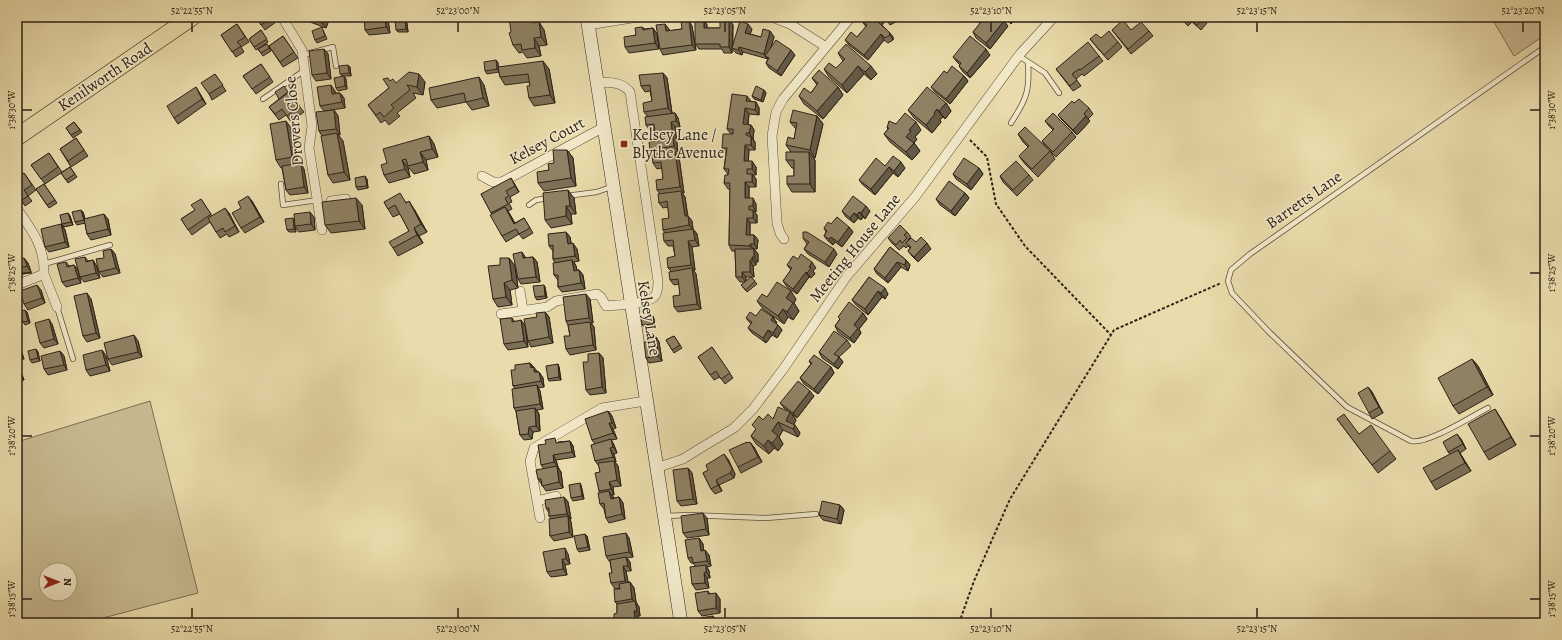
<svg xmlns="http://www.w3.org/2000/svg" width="1562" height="640" viewBox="0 0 1562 640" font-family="Alegreya,serif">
<rect width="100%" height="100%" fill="#e9dbab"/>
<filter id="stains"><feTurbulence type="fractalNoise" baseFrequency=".005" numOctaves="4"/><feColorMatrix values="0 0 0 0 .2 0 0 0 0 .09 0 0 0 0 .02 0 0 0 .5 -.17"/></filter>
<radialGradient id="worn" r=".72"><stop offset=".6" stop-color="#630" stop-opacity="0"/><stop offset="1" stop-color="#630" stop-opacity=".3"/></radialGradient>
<path fill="#c9bc92" stroke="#7c6f55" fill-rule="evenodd" d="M1491,17H1545V35L1514,56Z
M150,401L198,593L84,623H17V442ZM46,570H70V594H46Z"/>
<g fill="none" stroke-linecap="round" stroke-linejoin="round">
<defs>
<path id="lane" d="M168,17L178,21
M303,55L333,47L336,66
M1019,56L1045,73L1059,93
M263,99L305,70
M1011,123C1026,100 1030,91 1028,63
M281,184L283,205L318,200
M566,196L597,192L611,187
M529,205L536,200L549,198
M44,264L110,245
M57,307L73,359
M1488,408C1472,416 1427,445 1411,441L1347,407L1269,332L1232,293L1228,281L1231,270L1250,254L1545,47
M666,516L688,515L766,518L816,514"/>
<path id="street" d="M282,17L302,50L312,126L309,148L322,230
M772,17L790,24L826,47
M588,25L638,17
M482,176L493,182H502L604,127
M331,201L346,199
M17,209C32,230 45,247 44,274L17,285
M784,239L780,233L777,223L772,136L776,112L783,99L851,17
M44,274L57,307
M520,291L523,310
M501,314L547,307L556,301L597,294L601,297L606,306C617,305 649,304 655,296C658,292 658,286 658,281L630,92C621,81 610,83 597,82
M656,468L683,459L699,449L734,428L753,409L784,368L847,276L915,197L1020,54L1054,17
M537,501L556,496
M540,518L530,461L534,448L602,408L645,401"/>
<path id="secondary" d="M587,17L681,623"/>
<path id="highway" d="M17,137L192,17"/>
</defs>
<use href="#lane" stroke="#5d503d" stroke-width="6"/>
<use href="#street" stroke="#5d503d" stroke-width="10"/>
<use href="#secondary" stroke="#2e2218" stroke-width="14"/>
<use href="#highway" stroke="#2e2218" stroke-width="18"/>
<path stroke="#2e2218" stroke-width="2" stroke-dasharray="3 2" stroke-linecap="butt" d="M970,140L987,157L996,204L1025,246L1111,335
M959,623L974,581L1010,499L1114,330L1221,283"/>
<use href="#lane" stroke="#f1e8c8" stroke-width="4.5"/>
<use href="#street" stroke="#f1e8c8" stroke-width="9"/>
<use href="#secondary" stroke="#f1e8c8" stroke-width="13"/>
<use href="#highway" stroke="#e9dbab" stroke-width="17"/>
</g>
<path fill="#7b7056" stroke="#2e2218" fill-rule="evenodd" d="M256,17H273L276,22L265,30Z
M306,17H330L326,28L310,22Z
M411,17H418L413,19Z
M885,17H905L890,25Z
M908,17H916L910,20Z
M1004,17H1017L1011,24Z
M1149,17H1156L1151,21Z
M1180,17H1203L1207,23L1201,30L1192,22L1188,26Z
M986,18L1008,26L990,49L976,38L973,32L980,24L978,21Z
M729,19L733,25V45L752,29L750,34L761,37L770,31L774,37L771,47L795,55L781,76L769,68L766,63L768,59L743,52L742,55L736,53L732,49V53H724L722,49H699L695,44L704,20L707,25V28H720Z
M388,20L390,33L369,35L365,30Z
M862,21H885L882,25L889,32L893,37V40L888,43L884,40L868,60L849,45L845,40L857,37L866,27Z
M537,22V23L539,22L544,30L547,45L539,46L541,56L527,58L523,52L519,53L513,45L511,32Z
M407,23L408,32H398L396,30Z
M237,24L249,42L241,47L244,52L236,57L221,35Z
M692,26L696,50L663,55L660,49L669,29V31L682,29Z
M642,27L645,29L653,28L657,34L659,49L629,53L625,47Z
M261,30L268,42L256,50L249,39Z
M323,30L327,39L317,43L315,40Z
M1112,30L1149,31L1153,36L1131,54Z
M283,36L298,58L283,67L269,46Z
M1101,38L1118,42L1122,47L1108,60L1094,44L1090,39Z
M267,44L271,51L263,56L258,49Z
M324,49L328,54L331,79L316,81L312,75Z
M838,53L877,74L871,80L864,74L847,93L829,77L824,69L836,68L843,61Z
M990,55L970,78L963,72L959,66L960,65L957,62L953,57Z
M1099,56L1103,61L1084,76L1082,74L1076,79L1081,86L1073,91L1056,69Z
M496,60L498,63V67L549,69L555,103L534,106L529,98L530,86L529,82L505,85L500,77L499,72L487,74L485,71Z
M261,64L273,82L256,94L243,76Z
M350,67L351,76H342L340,74Z
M663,73L667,78L672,113H675L678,118L680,127H675L678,152H675L679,157L684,193H682L685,197L688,216L692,221L693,229L697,234L699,246L692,247L695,270L694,271L696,274L701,309L678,312L674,307L680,295L679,284L674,285L670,280L671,271L668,268L675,256L673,246H668L664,241L665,233L663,230L669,218L668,207L663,208L659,203L660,194L657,190L663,179L662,168L657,169L653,163L654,155L650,150L656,141L655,130L650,131L646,125L648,117L644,112L652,101L650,91L645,92L641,86Z
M947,73L964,76L968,81L950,104L935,92L931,87Z
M215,74L226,91L212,100L209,94Z
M344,76L346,79L347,89L338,91L336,88Z
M812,78L838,87L843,95L823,119L804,104L799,96L811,93L817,85Z
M390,81L396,83L425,82L423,95L413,93L416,98L397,113L400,116L389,125L385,120L381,123L368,105L389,88Z
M484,85L489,106L472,110L466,102L437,108L431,100Z
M764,90L766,93L763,102L754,99L752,96Z
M335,91V93H340L344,98L345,108L324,111L320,106Z
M199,92L206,104L178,124L174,118Z
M288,92L304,112L291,122L286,115L279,120L269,107Z
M751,101V102H756L759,108V115L749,114L748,125H751L754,130L753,139L755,142V150H749L748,161L756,167V175H753L756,179V187H749V198L756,204V212H754L757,215V223H750V235H754L758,240L757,249H754L758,254V262H756V265L753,266L754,277H751L757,284L747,292L741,285L745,282H740L736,277L735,251H732L729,245L730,189H728L724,183L728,174L724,169L726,153L722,148L733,134H731L727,129ZM746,277H751L746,282Z
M946,103L951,111L945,119L943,117L940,120L941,122L932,133L914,118L908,110Z
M1074,103L1089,108L1093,114L1088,119L1090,121L1077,135L1062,120L1058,115Z
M334,110L338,116L340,135H338L343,141L350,180L333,183L328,175L322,136L319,131Z
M817,116L823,124L815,158H813L815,160V192H792L787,184L794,176V168H792L786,160L791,152L786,145L794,139L796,129L790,122Z
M1045,121L1072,132L1076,137L1056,157L1046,147L1042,141L1053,130L1049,126Z
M74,122L82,132L73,138L66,128Z
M896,124L921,130L915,137L917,139L914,143L920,151L912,160L890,142L884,134L888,129L887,128Z
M292,129L297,164L304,169L308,193L290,195L286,190L282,168H281L276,160Z
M1018,134L1050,151L1055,159L1038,177L1025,164L1019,156L1028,147L1023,142Z
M429,136L434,144L438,157L426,160L428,170L414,174L409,168H408L410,177L389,183L384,175L387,163Z
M76,138L88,156L71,167L60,149Z
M567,150L573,158L576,186L544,191L538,183L554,163Z
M49,153L62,172L70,167L77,177L68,183L61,173L45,184L31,165Z
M885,166L905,168L898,177L893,173L875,195L863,185L859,180Z
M979,168L983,174L971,190L956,179L953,174Z
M24,173L36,190L28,196L32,201L25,206L17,193Z
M1029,175L1033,180L1017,196L1003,182L1000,176Z
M367,179L368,188L358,190L356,187Z
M514,183L519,192L510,197L512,202L509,203L512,209L508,211L515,223L524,218L533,233L523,239L519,234L506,242L502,236L492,214L481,194Z
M44,184L57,203L49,208L36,189Z
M965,193L969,198L955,216L940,205L936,199Z
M574,198L576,214H571L572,224L551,228L545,220Z
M201,199L212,216L229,213L239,232L229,237L227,234L220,238L210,222L192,235L181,219L195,210Z
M252,201L264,222L245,233L241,228Z
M384,202H407L414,209L427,232L419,236L423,243L398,256L393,248L409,231L400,214L393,217L388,209Z
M362,205L365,229L331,233L325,225Z
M842,211H870L865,219L863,217L861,220L858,218L854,223L846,217Z
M83,212L85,219H108L111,235L91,240L87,234L85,223L77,225L75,222Z
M68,213L70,216L73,225L64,227L62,224Z
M314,217L315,230L299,232L295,226L296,232H289L287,230L294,221Z
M61,224L65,230L69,247L49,252L45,247Z
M831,224L849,227L853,232L842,247L835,242L833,245L828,241L824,236L826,232L824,228Z
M566,232L570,237L571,243L577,249L579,261L574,262L576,266L577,270H579L583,275L585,289L562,292L558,287V280L554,275L555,263L553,259V251L549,246Z
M907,232L911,237L908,240H909L916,242L931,249L918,262L912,256L908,251L910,248L908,246L906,248L904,246L899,250L892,243L888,238Z
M803,238L837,254L829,267L808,254L804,249L807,244Z
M17,245L19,248L17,250Z
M890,247L906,260L910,265L908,271L901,267L888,283L877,274L874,269Z
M111,249L115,254L120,273L103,277L99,272Z
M17,251L21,256L22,259L28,263L31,272L17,276Z
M85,257L88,261L93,260L96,265L100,278L84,282L80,277Z
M533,257L537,262L540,282L521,284L518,279L526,258Z
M509,258L515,266L518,288L510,290L512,305L498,307L493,299L500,265Z
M798,259L816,268L813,271L815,274L811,278L809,277L797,294L787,287L783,281L791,270L787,265Z
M66,262L69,266L74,265L78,270L81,283L66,287L62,282Z
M869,277L888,294L885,299L882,297L868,315L856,305L852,300Z
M545,287L547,298L537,300L535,297Z
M41,290L45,303L28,310L24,304Z
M91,299L100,338L87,342L83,336Z
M590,299L593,323H591L594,327L596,350L570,355L566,349L570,336L568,325L566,321Z
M796,299L794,303L799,311L793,320L788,317L784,324L763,309L757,301Z
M25,310L27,312L30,323L25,325L23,322Z
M545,312L549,317L553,343L531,347L528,341L537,317Z
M863,313L867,319L859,329L861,333L854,343L838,332L835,326L840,319L838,317Z
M17,314L22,321L17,324Z
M653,316L654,319L655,326L644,327L642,325Z
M756,316L773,317L777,323H776L778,325L782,330L777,338L772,335L766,343L752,333L748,328L751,324L746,318Z
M512,318L514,321L525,325L528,347L508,350L504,344Z
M52,324L58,344L44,348L40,343Z
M674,336L682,348L674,353L666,340Z
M656,337L659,342L662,361L649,363L646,358L648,342Z
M847,340L851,346L839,357L843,362L838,369L822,358L819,352Z
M138,341L142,357L112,365L108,359Z
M19,347L21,350L24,359L17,361V348Z
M712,347L733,378L725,384L720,377L714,380L698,357Z
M36,349L38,352L40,361L32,363L30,360Z
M102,350L106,356L110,371L90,376L86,370Z
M60,351L64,356L67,370L48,375L44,369Z
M599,353L603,358L606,393L590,395L586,390L588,362Z
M1472,359L1478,366L1493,395L1459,414L1453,406Z
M809,361L831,367L834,373L818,394L804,384L800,378L811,364Z
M530,363L538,372H539L543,378L544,387L538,388L540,391L543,409L537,410L539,414L540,431L533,432L532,439L524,440L520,435L516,411L514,408L515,388L513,386L515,370Z
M558,364L559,367L561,380L549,381L548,379Z
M17,366L21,372L24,380L17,382Z
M1368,387L1372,392L1383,413L1372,419L1369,413Z
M814,396L797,418L792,414L796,420L794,424L800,433L798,437L783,430L779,437L783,444L778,451L774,448L769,454L756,444L751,436L756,429L752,425L763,420L773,419L787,410L784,408L780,403Z
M608,411L612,416L616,428L613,429L617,439L611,440L614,445L617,453L614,454L616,462H615L618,466L621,486L613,487L614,495H612L614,498L619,497L623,503L625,519L609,523L606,518L604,509L600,504V493L599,491L600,472L599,466L595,461V444L592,440Z
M1500,417L1516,445L1489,460L1484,452Z
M1337,419L1359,434L1390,451L1396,459L1378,473Z
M1461,439L1466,449L1460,453L1463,458L1471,471L1436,490L1431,482L1450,454L1448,452Z
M570,441L573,446L575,457L556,460L558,467L561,472L563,488L546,491L538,479L544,469L541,465L558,442Z
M754,447L762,462L741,473L738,467Z
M728,459L735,474L734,478L719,485L722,491L715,494L711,489L703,473Z
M688,468L692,473L697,504L681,506L677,501Z
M581,485L584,499L573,501L571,498Z
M564,497L568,502L571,519H570L571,522L573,537L554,541L550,536L551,519L549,516V513L546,508Z
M840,505L844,510L841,524L823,520L819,515Z
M707,518L709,535L687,538L683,533Z
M585,534L587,536L590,550L579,552L577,549Z
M629,538L633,557L627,558L630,562L631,571H626L628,582H630L634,588L636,602L639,607L640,616H638V621L640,623H614L617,613V604L615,602L620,589V588L615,589L611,583L612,573L610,561H609L606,556Z
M699,538L703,544V550L709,555L711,566L707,567L709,571L710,578H707L709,588L696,590L692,584L696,567L693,563H691L688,558Z
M568,554L570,564L565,565L567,575L551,577L547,572Z
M708,591L710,594L720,599V613L702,616L698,611Z"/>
<path fill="#645b46" stroke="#2e2218" d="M324,17H330L326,28L322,23Z
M385,17H386L388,20L390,33L386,27Z
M532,17H533L537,22L538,31L533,23Z
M880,17H882L885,21L881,26L877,21Z
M1007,17H1017L1011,24Z
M729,19L733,25L732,48V53L729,47Z
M405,20L407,23L408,32L406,29Z
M689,20L692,26L696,50L692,45Z
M704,20L707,25V33L704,28Z
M1004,21L1008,26L990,49L986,43Z
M539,22L544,30L547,45L541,37Z
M665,24L669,29L670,37L666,31Z
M748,24L752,29L749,38L745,33Z
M653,28L657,34L659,49L655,43Z
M770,31L774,37L768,58L765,56L768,59L764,54Z
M889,32L893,37V40L890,35Z
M881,34L884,40L868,60L864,55Z
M534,38L539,46L541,56L535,48Z
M739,47L743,52L742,55L738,50Z
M324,49L328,54L331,79L327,73Z
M986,49L990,55L970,78L967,73Z
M791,50L795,55L781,76L777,71Z
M496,60L498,63L499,72L497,69Z
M543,61L549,69L555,103L550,95Z
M348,65L350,67L351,76L349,73Z
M858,66L864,74L847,93L842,85Z
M871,66L877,74L871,80L865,72Z
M663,73L667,78L672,113L668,108Z
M419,74L425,82L423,95L417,87Z
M344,76L346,79L347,89L345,86Z
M964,76L968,81L950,104L946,99Z
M479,77L484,85L489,106L483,98Z
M331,85L335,91L336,99L332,94Z
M196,87L199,92L206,104L202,99Z
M838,87L843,95L823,119L817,111Z
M764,90L766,93L763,102L761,100Z
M340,93L344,98L345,108L342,102Z
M747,96L751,101L750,106L746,101Z
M756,102L759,108V115L755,110Z
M946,103L951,111L945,119L939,111Z
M745,108L749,114L747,129L743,124Z
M937,109L943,117L940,120L941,122L932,133L926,125L934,113Z
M334,110L338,116L340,135L336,129Z
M675,113L678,118L680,127L676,121Z
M817,116L823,124L815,158L810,150Z
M1086,116L1090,121L1077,135L1073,130Z
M286,121L292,129L298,165L292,157Z
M671,122L675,127L678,152L674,146Z
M916,122L921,130L915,137L917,139L912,145L906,137L909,130Z
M751,125L754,130L753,139L749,133Z
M337,133L343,141L350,180L344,172Z
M429,136L434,144L438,157L432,149Z
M751,137L755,142V150L751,145Z
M914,143L920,151L912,160L906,152Z
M745,145L749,150L748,167L744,161Z
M567,150L573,158L576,186L571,178Z
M420,152L426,160L428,170L423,162Z
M675,152L679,157L684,193L680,187Z
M809,152L815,160V192L810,184Z
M402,160L408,168L410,177L405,169Z
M752,161L756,167V175L752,169Z
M901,162L905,168L898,177L894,171Z
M301,163L304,169L308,193L304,187Z
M889,167L893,173L875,195L871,189Z
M979,168L983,174L971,190L967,184Z
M752,174L756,179V187L752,182Z
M365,176L367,179L368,188L367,186Z
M511,178L514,183L519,192L515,186Z
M745,182L749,187V203L745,198Z
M568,190L574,198L576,214L570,206Z
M681,191L685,197L688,222L685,216Z
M965,193L969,198L955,216L951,211Z
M248,196L252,201L264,222L260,217Z
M356,198L362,205L365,229L359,221Z
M753,198L756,204V212L753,206Z
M409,201L414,209L427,232L421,224Z
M566,206L571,214L572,224L566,216Z
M866,206L870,211L865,219L861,213Z
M505,207L509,213L518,229L514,224Z
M225,208L229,213L239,232L235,226Z
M81,210L83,212L86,222L84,220Z
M753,210L757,215V223L753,218Z
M310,212L314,217L315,230L311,224Z
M859,212L863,217L861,220L857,215Z
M68,213L70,216L73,225L71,222Z
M854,213L858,218L854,223L850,218Z
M104,214L108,219L111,235L108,229Z
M688,216L692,221L693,230L689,225Z
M293,218L295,221L296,232L294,229Z
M747,218L750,223V240L746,235Z
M61,224L65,230L69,247L65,242Z
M849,227L853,232L842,247L838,242Z
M414,228L419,236L423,243L417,235Z
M693,229L697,234L699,246L695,240Z
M566,232L570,237L572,249L568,244Z
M754,235L758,240L757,249L754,244Z
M831,237L835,242L833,245L829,239Z
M688,241L692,247L695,270L691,265Z
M573,243L577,249L579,261L575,256Z
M927,243L931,249L918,262L914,257Z
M750,244L754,249V251L750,246Z
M111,249L115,254L120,273L116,268Z
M754,249L758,254V262L754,257Z
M834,249L837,254L829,267L825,262Z
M17,251L21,256L24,264L20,259Z
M522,252L526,258H523Z
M533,257L537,262L540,282L536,277Z
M752,257L756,262V265L752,260Z
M24,258L28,263L31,272L27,266Z
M509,258L515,266L518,288L512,280Z
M93,260L96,265L100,278L96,273Z
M572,260L576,266L578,276L574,271Z
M750,260L753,266L754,277L750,272Z
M906,260L910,265L908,271L905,265Z
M812,262L816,268L813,271L815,274L811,278L807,273L809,267Z
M897,262L901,267L888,283L885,278Z
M74,265L78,270L81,283L78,278Z
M692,268L696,274L701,309L697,304Z
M579,270L583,275L585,289L581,283Z
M742,272L746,277V282L742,277Z
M806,272L809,277L797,294L793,289Z
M504,283L510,290L512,305L506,297Z
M37,285L41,290L45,303L42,298Z
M544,285L545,287L547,298L545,296Z
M885,288L888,294L885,299L881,293Z
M791,291L796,299L794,303L799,311L793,320L787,312L786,298Z
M878,291L882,297L868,315L865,309Z
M87,293L91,299L100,338L96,333Z
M586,294L590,299L593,323L589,318Z
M783,309L788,317L784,324L778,316Z
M25,310L27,312L30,323L28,321Z
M545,312L549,317L553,343L549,337Z
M863,313L867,319L859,329L861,333L854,343L850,338L854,325Z
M653,316L654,319L655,326L653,324Z
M773,317L777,323L775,325L771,320Z
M49,319L52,324L58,344L54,339Z
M521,320L525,325L528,347L524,341Z
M590,322L594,327L596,350L593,345Z
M778,325L782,330L777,338L773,333Z
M768,330L772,335L766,343L763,338Z
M134,335L138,341L142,357L138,352Z
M656,337L659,342L662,361L658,356Z
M19,347L21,350L24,359L22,356Z
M36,349L38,352L40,361L38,358Z
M102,350L106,356L110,371L106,365Z
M60,351L64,356L67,370L64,365Z
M599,353L603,358L606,393L602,387Z
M839,357L843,362L838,369L834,364Z
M1472,359L1478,366L1493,395L1487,387Z
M530,363L538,373V378L531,368Z
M558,364L559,367L561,380L559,377Z
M17,366L21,372L24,380L20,375Z
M831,367L834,373L818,394L814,389Z
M539,372L543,378L544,387L541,381Z
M537,385L540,391L543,409L540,404Z
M1368,387L1372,392L1383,413L1379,407Z
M810,391L814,396L797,418L793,413Z
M535,408L539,414L540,431L536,426Z
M1495,409L1500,417L1516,445L1511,437Z
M608,411L612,416L616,428L612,423Z
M790,412L796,420L792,428L786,421Z
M778,422L783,430L779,437L783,444L778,451L772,443V431Z
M609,423L613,429L617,439L613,433Z
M795,425L800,433L798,437L793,429Z
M529,427L533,432L532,439L528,434Z
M1457,434L1461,439L1466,449Z
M611,439L614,445L617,453L613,447Z
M768,440L774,448L769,454L764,446Z
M570,441L573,446L575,457L572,452Z
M750,442L754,447L762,462L758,457Z
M610,448L614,454L616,462L613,457Z
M1458,450L1463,458L1471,471L1465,463Z
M724,454L728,459L735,474L734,478L730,473Z
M553,455L556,460L558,467L554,462Z
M614,461L618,466L621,486L617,480Z
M557,466L561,472L563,488L559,482Z
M688,468L692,473L697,504L693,499Z
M716,480L719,485L722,491L718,485Z
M609,482L613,487L614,495L611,489Z
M580,483L581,485L584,499L582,496Z
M609,491L613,497L614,504L611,499Z
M564,497L568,502L571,519L567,514Z
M619,497L623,503L625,519L622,514Z
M840,505L844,510L841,524L837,519Z
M703,513L707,518L709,535L706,529Z
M568,516L571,522L573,537L569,532Z
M626,533L629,538L633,557L629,552Z
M585,534L587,536L590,550L588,547Z
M699,538L703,544L704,556L701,551Z
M565,548L568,554L570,564L566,559Z
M705,550L709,555L711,566L707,561Z
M626,557L630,562L631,571L628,566Z
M562,559L565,565L567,575L563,569Z
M706,565L709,571L710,578L706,572Z
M623,566L626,571L629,587L625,581Z
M704,573L707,578L709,588L705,583Z
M630,582L634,588L636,602L639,607L640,616L637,611L636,604L632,599Z
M716,593L720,599V613L716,608Z
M634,611L638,616V621L640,623H637V621L635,618Z
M713,616L717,621L718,623H715Z"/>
<path fill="#8f8264" stroke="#2e2218" d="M256,17H273L261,25Z
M306,17H324L322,23Z
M364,17H385L386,27L365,30Z
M509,17H532L533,23L539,22L541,37L534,38L535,48L522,50L521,44L513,45L509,33L511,32Z
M865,17H880L877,21L889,32L890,35L885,38L881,34L864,55L845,40L851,32L857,37L867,25L862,21Z
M885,17H891L886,19Z
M981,17H984L986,18L987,17H999L1004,21L986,43L973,32L980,23L978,21Z
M1181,17H1188L1184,21Z
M1189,17H1203V18L1197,25Z
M720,19H729V47H720V44H695V20H704V28H720Z
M405,20L406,29L396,30L395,21Z
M689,20L692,45L660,49L656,25L665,24L666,31L682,29L681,21Z
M1123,20L1131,30L1141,22L1149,31L1128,49L1112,30Z
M740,21L748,24L745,33L761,37L763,29L770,31L764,54L739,47L738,50L732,48Z
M237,24L245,37L237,42L241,46L232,52L221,35Z
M322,27L325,36L315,40L312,31Z
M642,27L643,30L653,28L655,43L625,47L624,37L636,35L635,28Z
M261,30L267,39L254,47L249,39Z
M1109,31L1118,42L1104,55L1090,39L1096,34L1101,38Z
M283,36L294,52L280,62L269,46Z
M970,36L986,49L967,73L959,66L961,63L953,57Z
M776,40L791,50L777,71L766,63L769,58L765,56Z
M1088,42L1099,56L1080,70L1079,69L1072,74L1077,80L1070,86L1056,69Z
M267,44L269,48L261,53L258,49Z
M846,44L871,66L865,72L858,66L842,85L824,69L829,63L836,68L845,59L838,53Z
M324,49L327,73L312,75L309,51Z
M496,60L497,69L485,71L484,62Z
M543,61L550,95L529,98L527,86H530L528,74L500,77L498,67Z
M261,64L270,77L252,89L243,76Z
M348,65L349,73L340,74L339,66Z
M952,66L964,76L946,99L931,87L944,71L947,73Z
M819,70L838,87L817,111L799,96L804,88L811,93L818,83L812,78Z
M409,72L419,74L417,87L407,85L410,90L391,105L394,108L384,117L380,112L376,115L368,105L389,88L383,79L388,78L390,81L393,79L396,83Z
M663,73L668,108L644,112L643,103L652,101L650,85L641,86L639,75Z
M215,74L223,85L209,94L201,83Z
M344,76L345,86L336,88L334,78Z
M479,77L483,98L466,102L464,93L431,100L429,88Z
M331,85L332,94L340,93L342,102L320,106L317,87Z
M284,86L288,92L279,99L275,92Z
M756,86L764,90L761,100L752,96Z
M196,87L202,99L174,118L167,106Z
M927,87L946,103L939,111L937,109L934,113L935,114L926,125L908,110Z
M289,92L300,106L287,116L282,109L275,114L269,107Z
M732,94L747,96L746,101L756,102L755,110L745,108L743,124L751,125L749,133H746V135L751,137V145H745L744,161H752V169H747V174H752V182H745V198H753V206H749V210H753V218H747L746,235H754V244H750V246L729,245L730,183H724L725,175H728L729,169H724L727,148H722L723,134H733V129H727Z
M1079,99L1089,108L1084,114L1086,116L1073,130L1058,115L1072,101L1074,103Z
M334,110L336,129L319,131L316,112Z
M793,110L817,116L810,150L786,145L788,137L794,139L797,123L790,122Z
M675,113L676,121L671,122L674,146L650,150L649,142L656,141L654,124L646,125L645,117Z
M905,113L916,122L909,130L911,131L906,137L914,143L906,152L884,134L889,128H887L889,121L896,124Z
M1053,113L1072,132L1053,152L1042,141L1054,129L1045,121Z
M286,121L292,157L276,160L270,124Z
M74,122L80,130L71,135L66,128Z
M1025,127L1050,151L1032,169L1019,156L1029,146L1018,134Z
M337,133L344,172L328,175L321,136Z
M429,136L432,149L420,152L423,162L408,166L406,159L402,160L405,169L384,175L381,165L387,163L383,149Z
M76,138L84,150L68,161L60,149Z
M553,150H567L571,178L538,183L537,172L549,170L548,164L554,163Z
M675,152L680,187L657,190L656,180L663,179L662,170L661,162L653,163L652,155Z
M786,152H809L810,184H787V176H794V160H786Z
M49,153L58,167L41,179L31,165Z
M893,156L901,162L894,171L889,167L871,189L859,180L876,158L885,166Z
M964,158L979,168L967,184L953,174Z
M1016,161L1029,175L1013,190L1000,176Z
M301,163L304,187L286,190L282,166Z
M70,167L75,174L66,180L61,173Z
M24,173L32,185L24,190L28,196L22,200L17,193V177Z
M365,176L367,186L356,187L355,178Z
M511,178L515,186L506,191L509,196L505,198L508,204L491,213L481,194Z
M949,181L965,193L951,211L936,199Z
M44,184L55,200L47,205L36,189Z
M568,190L570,206H566V216L545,220L543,193Z
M681,191L685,216H688L689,225L663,230L662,219L669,218L667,201L659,203L658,194Z
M400,193L406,203L409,201L421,224L414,228L417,235L393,248L389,242L409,231L395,205L388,209L384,202Z
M248,196L260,217L241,228L232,213L241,208L238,202Z
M853,196L866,206L861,213L859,212L857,215L854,213L850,218L842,211Z
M356,198L359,221L325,225L322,202Z
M201,199L211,214L188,230L181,219L195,210L191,205Z
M505,207L514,224L524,218L530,228L519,234L516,229L502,236L490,215Z
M225,208L235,226L225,232L223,228L216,232L208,218Z
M81,210L84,220L75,222L72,212Z
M310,212L311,224L295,226L294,214Z
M68,213L71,222L62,224L60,215Z
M104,214L108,229L87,234L84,219Z
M837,217L849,227L838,242L831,237L829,239L824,236L827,231L824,228L828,222L831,224Z
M293,218L294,229L287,230L285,219Z
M61,224L65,242L45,247L41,229Z
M900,225L907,232L904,235L907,238L902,243L900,240L896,245L888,238Z
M693,229L695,240L688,241L691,265L668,268L667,258L675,256L673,240L664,241L663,233Z
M566,232L568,244L573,243L575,256L553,259V245L549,246L548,234Z
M803,232H807L834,249L825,262L804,249L809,242L803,238Z
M921,237L927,243L914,257L908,251L911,247L906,243L911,238L916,242Z
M890,247L906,260L905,265L897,262L885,278L874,269Z
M111,249L116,268L99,272L96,259L104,258L103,251Z
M735,249H754V257H752V260H750V272H742V277H736Z
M17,251L20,259L24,258L27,266L17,269Z
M522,252L523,258L533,257L536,277L518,279L513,254Z
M801,254L812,262L809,267L811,268L807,273L806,272L793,289L783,281L792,268L787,265L793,256L798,259Z
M85,257L86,262L93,260L96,273L80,277L75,259Z
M500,258H509L512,280L504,283L506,297L493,299L488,266L500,265Z
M572,260L574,271L579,270L581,283L558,287V275H554L553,263Z
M66,262L67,267L74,265L78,278L62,282L57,264Z
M692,268L697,304L674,307L673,296L680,295L678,279L670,280L669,272Z
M751,277L755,281L746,290L741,285Z
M869,277L885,288L881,293L878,291L865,309L852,300Z
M777,282L791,291L786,298L793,303L787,312L783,309L778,316L757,301L762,294L767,297Z
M37,285L42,298L24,304L20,291Z
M544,285L545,296L535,297L533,286Z
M87,293L96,333L83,336L74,296Z
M586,294L589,318L566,321L563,297Z
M849,302L863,313L854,325L858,328L850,338L835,326L840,319L838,317Z
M761,309L773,317L771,320L778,325L773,333L768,330L763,338L748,328L752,322L746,318L750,312L756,316Z
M25,310L28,321L23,322L20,311Z
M545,312L549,337L528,341L524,319L537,317L536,313Z
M653,316V324L642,325L641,317Z
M512,318V322L521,320L524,341L504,344L500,319Z
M49,319L54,339L40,343L35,323Z
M590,322L593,345L566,349L564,336H570L568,325Z
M834,331L847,340L834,354L839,357L834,364L819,352Z
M134,335L138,352L108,359L104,343Z
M674,336L680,345L672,350L666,340Z
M656,337L658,356L646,358L644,342H648L647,338Z
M19,347L22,356L17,358V348Z
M712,347L730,373L721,379L716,371L710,375L698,357Z
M36,349L38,358L30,360L28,351Z
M102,350L106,365L86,370L83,355Z
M60,351L64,365L44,369L41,356Z
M599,353L602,387L586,390L583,362H588V354Z
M814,355L831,367L814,389L800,378L812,363L809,361Z
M1472,359L1487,387L1453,406L1438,378Z
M530,363L531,368L534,367V372H539L541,381L513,386L511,370H515V365Z
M558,364L559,377L548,379L546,366Z
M17,366L20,375H17Z
M798,381L810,391L793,413L780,403Z
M537,385L540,404L514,408L512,389Z
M1368,387L1379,407L1369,413L1358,393Z
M778,407L790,412L786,421L795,425L793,429L778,422L772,431L778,436L772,443L768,440L764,446L751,436L756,429L752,425L759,416L763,420L768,414L773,419Z
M535,408L536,426L529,427L528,434L520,435L516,411Z
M1495,409L1511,437L1484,452L1468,424Z
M608,411L612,423H609L613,433L592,440L585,419Z
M1344,414L1359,434L1371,425L1390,451L1372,465L1337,419Z
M1457,434L1463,444L1448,452L1443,442Z
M555,438L556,443L570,441L572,452L553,455L554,462L541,465L538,445L546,444L545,440Z
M611,439L613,447L610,448L613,457L595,461L591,445Z
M747,442V443L750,442L758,457L738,467L729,450Z
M1458,450L1465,463L1431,482L1423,468Z
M724,454L732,469L730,473L716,480L718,485L711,489L703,473L708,470L706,465Z
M614,461L617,480L609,482L611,489L599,491L595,473L600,472L598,463Z
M557,466L559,482L542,486L541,479H538L536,470Z
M688,468L693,499L677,501L673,470Z
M580,483L582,496L571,498L569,485Z
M609,491L611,499L619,497L622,514L606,518L604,503L600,504L598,493Z
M564,497L567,514L549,516V508H546L545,500Z
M822,501L840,505L837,519L819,515Z
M703,513L706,529L683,533L681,516Z
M568,516L569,532L550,536L549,519Z
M626,533L629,552L606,556L603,537Z
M585,534L588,547L577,549L574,536Z
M699,538L701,551L705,550L707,561L693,563L692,557L688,558L685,540Z
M565,548L566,559H562L563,569L547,572L543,552Z
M626,557L628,566H623L625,581L611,583L609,573H612L610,560Z
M706,565V572L704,573L705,583L692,584L690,567Z
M630,582L632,599L615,602L614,589H620L619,584Z
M708,591V594L716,593V608L698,611L695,593Z
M635,601L637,611H634L635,618L618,622L637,619V623H614V614L617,613V604Z
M713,616L715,623H701L700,618Z
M541,621V623H528Z"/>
<path fill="none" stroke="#2e2218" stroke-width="1.5" d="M192,22V32M458,22V32M725,22V32M991,22V32M1257,22V32M1523,22V32M22,110H32M1530,110H1540M22,273H32M1530,273H1540M22,436H32M1530,436H1540M22,599H32M1530,599H1540M192,608V618M458,608V618M725,608V618M991,608V618M1257,608V618"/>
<rect fill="#8f2418" stroke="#f1e8c8" stroke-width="1.5" x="620" y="140" width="8" height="8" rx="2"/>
<g text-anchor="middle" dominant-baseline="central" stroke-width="3" stroke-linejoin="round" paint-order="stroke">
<g font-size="16" fill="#2e2218" stroke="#f1e8c8">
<text transform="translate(105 77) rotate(-34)">Kenilworth Road</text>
<text transform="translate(294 121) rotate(-95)">Drovers Close</text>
<text transform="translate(547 141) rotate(-28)">Kelsey Court</text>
<text transform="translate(1304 200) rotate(-35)">Barretts Lane</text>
<text transform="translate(855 248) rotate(-51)">Meeting House Lane</text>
<text transform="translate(649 318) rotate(81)">Kelsey Lane</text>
</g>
<g font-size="16" fill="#2e2218" stroke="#f1e8c8" text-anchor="start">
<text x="632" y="135">Kelsey Lane /<tspan x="632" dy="18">Blythe Avenue</tspan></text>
</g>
</g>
<rect width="1562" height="640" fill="none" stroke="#e9dbab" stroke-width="44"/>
<g transform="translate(58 582) rotate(90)"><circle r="19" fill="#f1e8c8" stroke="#a39982"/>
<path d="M0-3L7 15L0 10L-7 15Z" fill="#8f2418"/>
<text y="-6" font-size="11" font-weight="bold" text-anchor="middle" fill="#2e2218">N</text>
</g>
<rect x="22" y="22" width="1518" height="596" fill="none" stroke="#2e2218" stroke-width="1.5"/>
<g font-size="10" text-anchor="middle" fill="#2e2218">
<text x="192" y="14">52°22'55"N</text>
<text x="458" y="14">52°23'00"N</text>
<text x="725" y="14">52°23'05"N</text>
<text x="991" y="14">52°23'10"N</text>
<text x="1257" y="14">52°23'15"N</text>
<text x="1523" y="14">52°23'20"N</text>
<text transform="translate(1551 110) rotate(-90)" y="4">1°38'30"W</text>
<text transform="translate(11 110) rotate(-90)" y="4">1°38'30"W</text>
<text transform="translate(1551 273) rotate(-90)" y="4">1°38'25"W</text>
<text transform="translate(11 273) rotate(-90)" y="4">1°38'25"W</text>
<text transform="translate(1551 436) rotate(-90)" y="4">1°38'20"W</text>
<text transform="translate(11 436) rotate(-90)" y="4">1°38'20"W</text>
<text transform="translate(1551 599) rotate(-90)" y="4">1°38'15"W</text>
<text transform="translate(11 599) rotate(-90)" y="4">1°38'15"W</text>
<text x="192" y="632">52°22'55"N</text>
<text x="458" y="632">52°23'00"N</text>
<text x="725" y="632">52°23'05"N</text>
<text x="991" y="632">52°23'10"N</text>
<text x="1257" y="632">52°23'15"N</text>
</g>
<rect width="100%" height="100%" filter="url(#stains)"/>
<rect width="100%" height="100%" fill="url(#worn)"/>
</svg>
